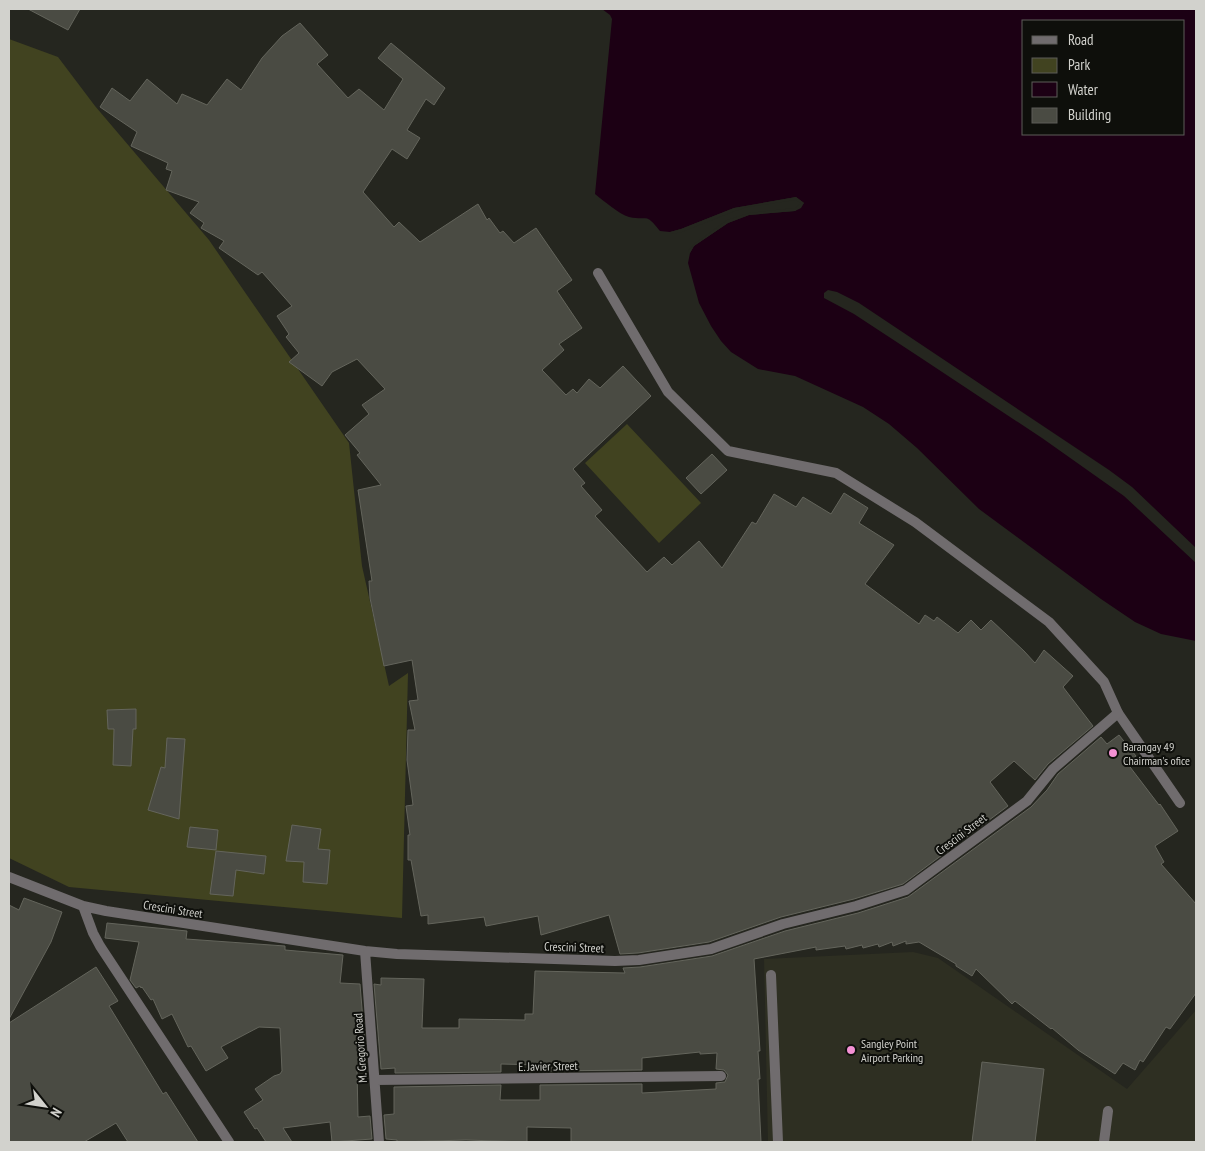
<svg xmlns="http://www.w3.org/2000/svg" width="1205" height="1151" viewBox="0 0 1205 1151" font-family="'PT Sans Narrow',sans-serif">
<rect width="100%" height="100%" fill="#25261f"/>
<path fill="#2e2f22" d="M913,952L938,958L1127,1089L1196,1010V1142H768L764,959Z"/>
<path fill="#414320" d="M9,39L58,57L95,106L209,240L349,443L362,566L389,686L408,673L402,918L69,887L9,858Z
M627,424L701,503L659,543L585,463Z"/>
<path fill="#1c0014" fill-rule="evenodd" d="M602,9H1196V641L1161,634L1135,622L1101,599L979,509L917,448L889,424L863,407L795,376L758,369L731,352L721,341L711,326L699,303L688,263L690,253L694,246L728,223L749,215L795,211L804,203L796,197L734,208L681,229L670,232L660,231C645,212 649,221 629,217C619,214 604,201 595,194L612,19L610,15ZM1024,21H1184V134H1024Z"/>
<path fill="#25261f" d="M796,197L804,203L801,208L795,211L749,215L728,223L694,246L690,253L688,251L693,245L727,220L749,213L795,208L801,203L795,200L748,207L735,211L682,232L672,234L670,232L681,229L734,208Z
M828,290L837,292L859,303L1109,470L1132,487L1196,548V563L1124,496L1042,438L918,356L854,314L824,298V293Z"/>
<path fill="#4a4b43" stroke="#64655c" d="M28,9H80L68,30Z
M300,23L328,55L317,64L348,98L359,89L384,110L403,79L378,58L391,43L445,88L434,105L426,99L407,130L420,138L407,159L392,149L363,192L394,227L399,222L420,242L478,204L487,220L489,218L500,233L503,231L514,243L536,228L572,280L557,291L582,328L559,344L564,350L542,370L566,395L573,389L577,393L589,379L600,388L623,366L651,396L573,469L585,483L581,486L602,510L595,516L647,572L664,557L672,565L699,541L722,568L752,522L756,524L774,494L796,507L803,497L831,514L844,493L868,508L859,523L894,545L865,584L919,624L925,615L934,621L937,617L958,633L971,620L981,630L991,620L1024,651L1035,663L1044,650L1073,676L1063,687L1093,726L1048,764L1035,780L1014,761L990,782L1008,806L903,884L854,899L781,917L709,942L638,953L620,954L609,915L541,935L538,916L486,926L484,917L428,924V915L421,916L411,860H408V835H410L406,806L413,805L407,760L408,730H415L409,701L418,700L412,660L384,666L370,598L369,581H372L358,490L381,485L357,455L360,453L345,435L369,414L362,405L385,389L357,359L332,372L322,386L289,362L299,353L286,337L289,334L277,316L292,306L262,272L258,275L219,248L224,241L201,228L204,223L190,213L199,202L166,190L172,171L166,169L168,163L131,146L137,132L100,107L112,88L130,101L147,79L177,104L182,94L207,105L227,79L241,90L262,58L282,36Z
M712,454L727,470L701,494L686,478Z
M136,709V729H133L131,766L113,765L114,729H108L107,710Z
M1119,735L1136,756L1127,763L1159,805L1160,804L1178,831L1155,846L1164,862L1161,864L1196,904V993L1170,1029L1166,1027L1143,1062L1140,1060L1135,1070L1123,1063L1115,1074L1078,1050L1052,1028L1051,1029L1015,1001L1012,1004L976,969L972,976L956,966V964L919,942L906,944V941L893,946L892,942L879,947L878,944L863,948L862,945L846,949L845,946L816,950V947L754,959L760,1051H758L760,1079H758L761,1142H571V1128L527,1127V1142L466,1140L397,1142V1140L386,1139L384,1115L394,1114V1087L501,1085L500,1100H540V1085L642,1084V1093L716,1089V1083L725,1082L728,1075L724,1070L716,1069L717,1053L700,1054V1052L642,1058V1070L540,1071L541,1065L501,1064V1072L395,1073V1068L381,1069L374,984L381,985V978L424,979L422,1028H459V1019L525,1020V1014H533L535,971L625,973L623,968L640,967L712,956L785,931L858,913L908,897L1031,807L1047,790L1058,774L1101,737L1107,744Z
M167,738L185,739L179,819L148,810L161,767L165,768Z
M292,825L321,829L318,849L330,850L327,884L303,882L304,862L286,861Z
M190,827L218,830L216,850L187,847Z
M216,851L266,856L264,874L236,870L233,896L210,894Z
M24,898L62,912L51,942L9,1019V905L19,910Z
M107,923L187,931L186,939L285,946V950L343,955L340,983L360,984L367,1069L357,1070L358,1117L370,1116L372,1139L332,1142L330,1122L283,1128L292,1142H266L257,1128L255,1129L244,1112L263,1100L255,1089L274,1076L280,1074L282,1071L280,1028L259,1027L221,1047L228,1058L206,1071L191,1046L188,1047L172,1014L162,1019L153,999L151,1000L142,987L141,988L140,986L136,988L130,980L139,942L105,938Z
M96,967L118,1001L109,1006L163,1094L166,1092L198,1142H128L116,1123L84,1142H9V1023Z
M982,1062L1044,1069L1035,1142H972Z"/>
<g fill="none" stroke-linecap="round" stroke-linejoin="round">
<path stroke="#706c6e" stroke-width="10" d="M1118,713L1180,803
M1104,1142L1108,1111"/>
<path stroke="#706c6e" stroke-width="10" d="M9,877L83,906L106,911L365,951L397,954L615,961L639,960L711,949L783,924L856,906L906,890L1027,801L1053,769L1118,713L1104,682L1049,622L915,522L836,473L728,451L668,392L598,273
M83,906L93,933L100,946L229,1142
M365,951L379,1142
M771,975L778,1142
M375,1080L721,1076"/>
</g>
<g fill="#f491d4" stroke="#0e0f0b" stroke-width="2">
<circle cx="1113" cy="753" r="5"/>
<circle cx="851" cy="1050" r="5"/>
</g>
<g text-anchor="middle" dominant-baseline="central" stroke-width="4" stroke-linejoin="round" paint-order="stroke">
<g font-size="12" fill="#d2d2cd" stroke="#0e0f0b" text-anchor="start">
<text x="1123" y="746">Barangay 49<tspan x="1123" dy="14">Chairman's ofice</tspan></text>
<text x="861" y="1043">Sangley Point<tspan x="861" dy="14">Airport Parking</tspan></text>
</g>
<g font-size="12" fill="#d2d2cd" stroke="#0e0f0b">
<text transform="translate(961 834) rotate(-37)">Crescini Street</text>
<text transform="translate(173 909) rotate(9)">Crescini Street</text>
<text transform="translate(574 947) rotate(2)">Crescini Street</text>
<text transform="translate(360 1048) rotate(-94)">M. Gregorio Road</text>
<text transform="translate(548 1066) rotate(-1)">E. Javier Street</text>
</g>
</g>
<rect width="1205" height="1151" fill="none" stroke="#d2d2cd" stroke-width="20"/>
<rect x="1022" y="20" width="162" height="115" fill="#0e0f0b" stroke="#5c5d59"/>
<rect x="1032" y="36" width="25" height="8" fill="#706c6e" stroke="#5c5d59"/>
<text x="1068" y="45" font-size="15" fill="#d2d2cd">Road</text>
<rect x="1032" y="58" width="25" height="15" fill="#414320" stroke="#5c5d59"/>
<text x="1068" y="70" font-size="15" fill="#d2d2cd">Park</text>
<rect x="1032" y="82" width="25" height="15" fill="#1c0014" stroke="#5c5d59"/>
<text x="1068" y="95" font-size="15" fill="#d2d2cd">Water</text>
<rect x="1032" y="108" width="25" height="15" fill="#4a4b43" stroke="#5c5d59"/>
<text x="1068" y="120" font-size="15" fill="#d2d2cd">Building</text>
<g transform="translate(45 1106) rotate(120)" stroke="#0e0f0b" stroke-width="4" paint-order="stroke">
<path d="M0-4L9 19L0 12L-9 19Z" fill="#d2d2cd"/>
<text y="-8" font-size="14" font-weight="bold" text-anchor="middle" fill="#d2d2cd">N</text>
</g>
</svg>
